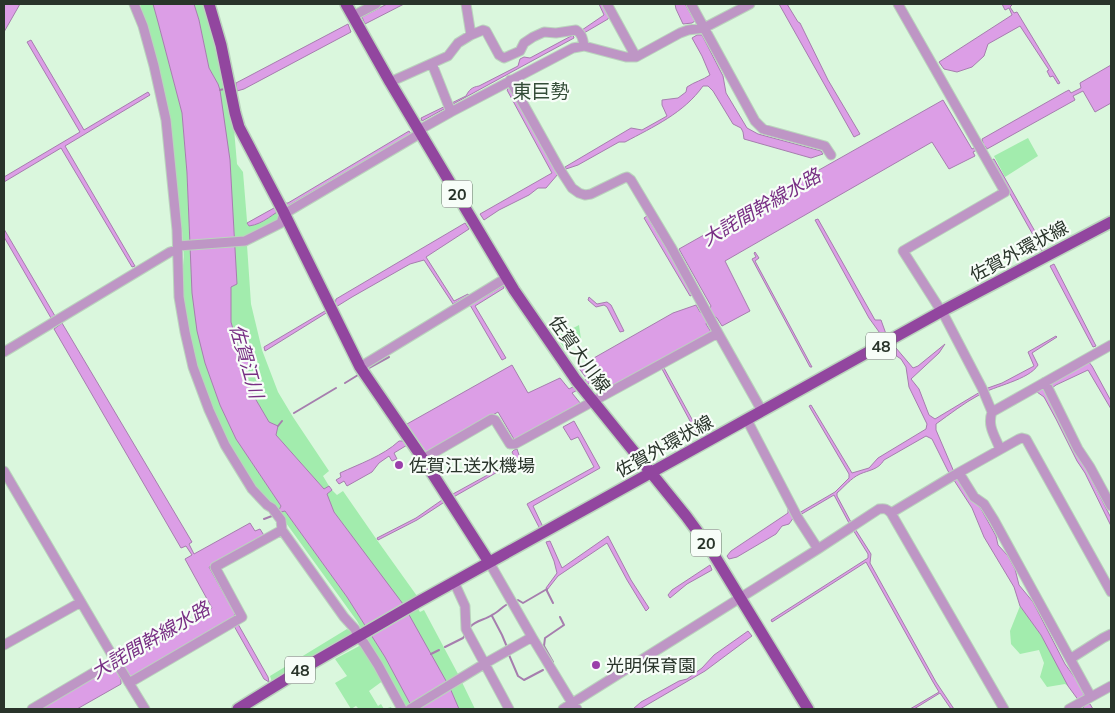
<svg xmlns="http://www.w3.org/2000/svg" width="1115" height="713" viewBox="0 0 1115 713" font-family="Mulish,'Noto Sans JP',sans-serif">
<rect width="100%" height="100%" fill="#daf7dd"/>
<path fill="#a2ecad" d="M140,4H153L158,22L182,113L187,173L190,242L205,363L220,405L236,439L281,506L279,510L281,512L285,511L347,597L385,657L413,709H406L357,621L273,505L254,488L228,445L195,367L181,285L184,257L182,228L177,212L158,67Z
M194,4H206L233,117L237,164L243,172L247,221L248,226C258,225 270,219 276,211L280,221L247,245L251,304L262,350L278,392L293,417L329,471L323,476L329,486L324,489L276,435L252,393L244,368L254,364L248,345L239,350L231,322V287L235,238L218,84L209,68L199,20Z
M1028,138L1038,156L1005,177L994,156Z
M579,325L581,339L565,349L556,337Z
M332,490L337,495L343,491L377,540L417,596L412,599L420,612L424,610L458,674L475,709H459L450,688L363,551L334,512L327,494Z
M1020,606L1041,635L1068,686L1065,684L1047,687L1040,677L1044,663L1039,650L1020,654L1011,644L1010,631Z
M347,629L354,634L272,682L270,676Z
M361,645L384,680L369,691L378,706L381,704L384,709L391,707L392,709H359L356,706L351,709L335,683L347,676L335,659Z"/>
<path fill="#dc9ee6" stroke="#a67eae" d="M4,4H20L4,32Z
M153,4H194L199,20L209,68L218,84L220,90L230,160L237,284L231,287V322L239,350L248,345L254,365L244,368L252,393L269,422L278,426L276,435L324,489L329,486L332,490L327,494L334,512L403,604L450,688L459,709H413L385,657L347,597L285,511L281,512L279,510L281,506L236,439L220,405L205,363L197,331L192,293L187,173L182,113L158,22Z
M387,4H404L365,24L362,17Z
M599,4H604L610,14L608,19L584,33L582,30L604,15Z
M675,4H685L695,21L692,23L683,24L676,9Z
M779,4H787L798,22L800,23L828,80L860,134L854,137Z
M1002,4H1011L1012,5L1010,7L1014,13L1017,12L1060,83L1058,84L1053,76L1050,77L1047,71L1049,70L1020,26L988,44L984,56L972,67L957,72L944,69L939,62L1012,15L1009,8L1005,10Z
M348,24L351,32L244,89L237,91L236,83Z
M573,35L574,38L422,121L421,118L466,96C469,90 472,87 479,86L518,66L520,59L524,57L530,58Z
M697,35H702L723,76L726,93L747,128L758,134L821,151L823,154L811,158L744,139L743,132L741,128L733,124L713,91L708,86H703C684,113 653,127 625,142H619L578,165L566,169L565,167L631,128L642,130L667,116L662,105V100L678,98L686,92L687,87C694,82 703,80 710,75L702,56L692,38Z
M31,40L84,130L148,92L150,95L65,146L135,266L132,267L61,148L4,182V177L80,132L27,42Z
M1111,65V103L1095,112L1083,91L1073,96L1075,100L987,149L985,146L973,152L975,156L949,169L932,142L725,261L750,311L722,326L717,318L713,316L708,319L706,324L711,332L600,393L590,383L572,393L581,404L515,441L498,412L426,453L417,439L394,453L397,459L392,461L389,456L379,463L372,472L347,486L344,481L339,484L336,480L341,477L340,473C359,464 383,456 399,441H404L413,435L407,424L512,365L528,393L560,378L569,389L587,379L578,367L673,313L696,305L700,312L704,313L709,310L711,306L679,249L943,100L972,149L983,143L982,139L1065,92L1069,90L1071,93L1081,88L1080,83Z
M509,88L558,174L546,188H538L529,195L499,210L484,220L480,214L552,173L507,90Z
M409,131L411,134L286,207C273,213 264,224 249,226L247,223L283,203H288Z
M994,159L1045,249L1042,251L991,160Z
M647,216L694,294L690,296L644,218Z
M818,219L875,320H881L886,334L882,336L869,318L815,220Z
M465,223L469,229L426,257L454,301L468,294L469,295L453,304L424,260L410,264L352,297L265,351L264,347L335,305L336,299Z
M4,229L55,316L51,318L4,237Z
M755,252L759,258L755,261L812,367H810L752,259L756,257L754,253Z
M1054,264L1096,346L1093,347L1050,266Z
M503,286L504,288L475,306L506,358L502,360L470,305Z
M589,297L597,304L607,302L611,305L624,331L620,332L607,307L604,305L596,307L588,300Z
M62,323L192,542L189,544L194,554L250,523L255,531L260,529L265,537L209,567L235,613L234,617L132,678L127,671L119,675L121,680V684L77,709H39L109,668H114L118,672L125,668L122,661L212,608L185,559L192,555L186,546L181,548L54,329Z
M1056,336L1057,337L1032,353L1038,365C1029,380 994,386 979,395C964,403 950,414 936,424V430L954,472L971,500L980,507L996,536L998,545L1008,556L1015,569L1019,585L1033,602L1065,664L1078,682L1088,703L1090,704L1093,709H1084L1083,708L1086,704L1079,701L1068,686L1041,635L1020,606L1014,587L984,537L972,508L948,471L932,439L926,436L884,460C878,470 869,470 860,474C851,478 844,487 837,493V496L852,524L871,554L870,563L936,682L954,709H951L940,693L914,709H910L939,692L933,682L866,562L772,622L771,620L868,558V554L850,525L834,495L800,515L794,517L789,524L782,526L776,534L737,557L729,559L727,556L731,551L788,513V505L799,513L835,492L849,478V474L809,406L811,405L852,473L869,468L878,458L926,429L927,424L909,387L906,367L901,359L895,355L892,351L896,348L913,368L918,366L945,344L939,353L911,379L919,389L929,415L935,419L985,389L1002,383L1034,366L1028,352Z
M1088,361L1092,366L1111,401V409L1088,370L1056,385L1052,388L1051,385V383Z
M664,368L699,432L697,434L662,369Z
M1043,388L1046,389L1111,518V526L1085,473L1077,461L1056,419L1044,397L1037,392Z
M574,421L600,468L533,506L543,527L540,529L527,504L594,467L578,437L571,440L563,427Z
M517,449L520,458L515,462L443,503L417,520L378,540L377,538L416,518L442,500L513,461L515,458L512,452L514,450Z
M608,536L631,580L649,608L646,611L627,580L607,543L558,576L547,590L546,588L557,573L554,561L546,542L550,541L562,568Z
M710,565L712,570L687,584L670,598L668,595L672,590Z
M238,624L268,677L269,682L264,679L234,626Z
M748,631L752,636L705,671L640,709H633L641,702L679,681L687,679L702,668L714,655Z"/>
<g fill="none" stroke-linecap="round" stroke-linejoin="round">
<path stroke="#a67eae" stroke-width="2" d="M220,90L224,89
M367,369L389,357
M345,383L358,375
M294,413L336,388
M278,426L282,421
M264,519L272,516
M518,600L523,603L547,589V591L553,603
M492,616L502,635L507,647
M470,627C476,620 485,620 492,615C497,613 501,608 506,605
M445,647L463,638L465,635
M431,654L439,650
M509,655L518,676L524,680L543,670
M553,662L544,646L545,638L564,625L560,617"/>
<defs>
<path id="minor" d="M134,4L143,26L154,66L166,120L177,230L179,297L185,332L193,367L209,410L225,445L252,489L267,505L272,508L281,520L282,530L344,617L355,629L358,637L364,643L378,665L402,709
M607,4L636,57
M691,4L755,121L763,129L825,146L831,155
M898,4L1005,192L903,251L945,317L982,388L992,412
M353,16L376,4
M471,35L483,30L486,31L499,55L504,58L520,51L524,43L533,37L544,32L556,33L576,30C582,34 583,39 584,46
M432,64L451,112
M510,80L559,168L572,188L579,193L585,195L591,194L624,178L627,177L631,180L671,247L718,333L762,411
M390,82L448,56L458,43L471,35L466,4
M419,130L451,112L573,48L584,46L626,57H636L680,33L688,30L704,28L750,4
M178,246L245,241L281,223L284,214L421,133
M4,352L170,252L177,250
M360,367L506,278
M1045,382L1078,449L1090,467L1111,506
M747,420L798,518L818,549
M1000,449C995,436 987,426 992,412L1111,345
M423,459L492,419L495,420L510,444H515L718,333
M4,471L115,660
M959,473L974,497L984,504L994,520L1091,697
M891,513L951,477L1019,439L1022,438L1026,439L1111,592
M489,562L532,637L572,703L577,709
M454,582L465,606L466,629L509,709
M4,645L81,602
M1070,659L1103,638L1111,634
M129,683L242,617L215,567L282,530
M32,709L115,660L145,709
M410,709L484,664L532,637
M563,709L818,549L879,509C885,508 887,509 891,513L1004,709
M1069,709L1111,686"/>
<path id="major" d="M209,4L221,45L235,113L239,127L283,211L360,367L423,459L489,562
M346,4L390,82L514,290L576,380L686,516L711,550L808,709
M238,709L309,665L418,602L942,311L1111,222"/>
</defs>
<use href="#minor" stroke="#bad4bd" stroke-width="11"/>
<use href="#major" stroke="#bad4bd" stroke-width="14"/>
<use href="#minor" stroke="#be96c5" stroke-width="9"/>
<use href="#major" stroke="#92469f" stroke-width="11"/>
</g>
<g fill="#9a3faa" stroke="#f7fdf8" stroke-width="2">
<circle cx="399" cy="465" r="5"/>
<circle cx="596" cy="665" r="5"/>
</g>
<g text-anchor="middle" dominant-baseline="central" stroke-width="4.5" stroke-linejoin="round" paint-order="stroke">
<g fill="#f7fdf8" stroke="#677068" stroke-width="1">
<rect x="442" y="180.5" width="30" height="27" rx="4"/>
<rect x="866" y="332.5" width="30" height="27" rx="4"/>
<rect x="691" y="529.5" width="30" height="27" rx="4"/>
<rect x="285" y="656.5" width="30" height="27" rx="4"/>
</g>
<g font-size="16" font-weight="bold" fill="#29342a">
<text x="457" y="194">20</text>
<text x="881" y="346">48</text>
<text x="706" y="543">20</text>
<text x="300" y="670">48</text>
</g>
<g font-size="18" fill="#29342a" stroke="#f7fdf8">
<text transform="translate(1019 251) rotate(-28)">佐賀外環状線</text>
<text transform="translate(580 354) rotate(54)">佐賀大川線</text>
<text transform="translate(664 446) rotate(-29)">佐賀外環状線</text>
</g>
<g font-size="18" fill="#29342a" stroke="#f7fdf8" text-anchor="start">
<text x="409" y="465">佐賀江送水機場</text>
<text x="606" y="665">光明保育園</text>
</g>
<g font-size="19" fill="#344d38" stroke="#f7fdf8">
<text x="541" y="91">東巨勢</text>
</g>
<g font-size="19" font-style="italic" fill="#782f84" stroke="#f7fdf8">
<text transform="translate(761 207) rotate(-30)">大詫間幹線水路</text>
<text transform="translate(247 361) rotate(74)">佐賀江川</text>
<text transform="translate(150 640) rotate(-30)">大詫間幹線水路</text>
</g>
</g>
<rect width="1115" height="713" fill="none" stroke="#29342a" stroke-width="10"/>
</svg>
